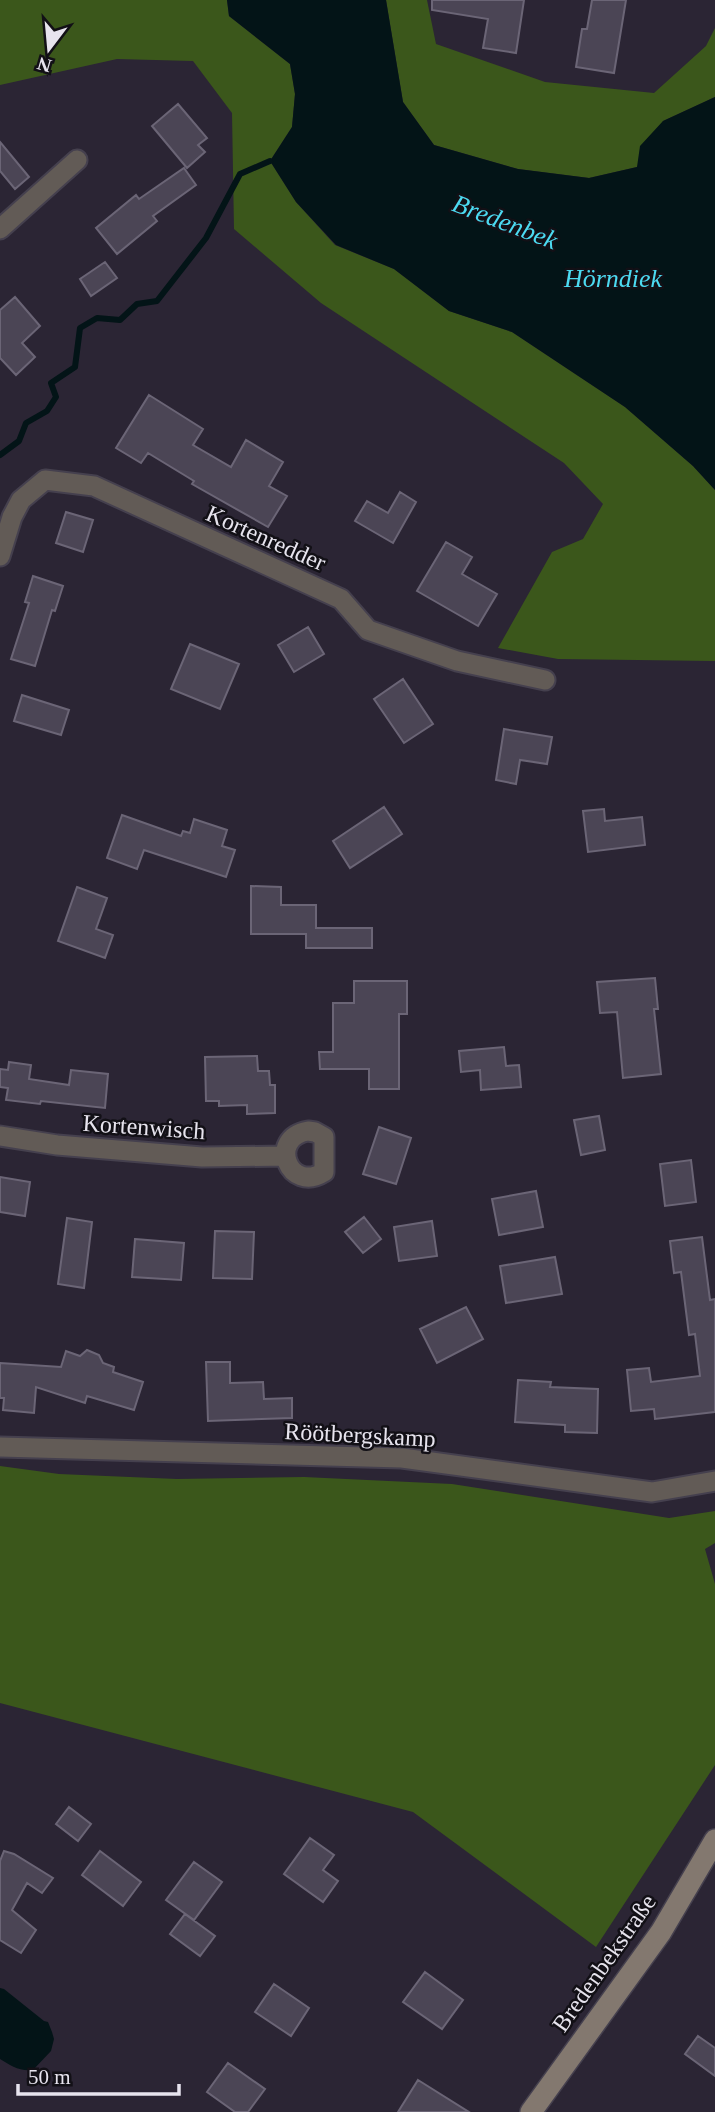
<svg xmlns="http://www.w3.org/2000/svg" width="715" height="2112" viewBox="0 0 715 2112" font-family="'Times New Roman',serif">
<rect width="100%" height="100%" fill="#2b2534"/>
<path fill="#3b571b" d="M0,0H227L229,16L290,64L295,94L292,127L270,161L296,202L335,245L394,269L449,311L512,332L625,407L693,466L715,490V661L558,659L498,648L552,552L583,539L603,504L564,463L321,303L234,229L232,113L193,61L117,59L0,85Z
M386,0H427L436,44L545,82L654,93L706,46L715,28V97L663,121L637,167L589,178L518,169L434,145L403,102Z
M0,1466L59,1474L177,1479L304,1477L452,1484L669,1518L715,1511V1543L705,1549L715,1584V1765L596,1947L413,1812L0,1703Z"/>
<path fill="#031417" d="M227,0H386L403,102L434,145L518,169L589,178L637,167L640,146L663,121L715,97V490L693,466L625,407L512,332L449,311L394,269L336,245L296,202L270,161L292,127L295,94L290,64L229,16Z
M0,1988L4,1989L44,2021L48,2022L52,2032L54,2039L51,2051L33,2070C20,2072 10,2065 0,2059Z"/>
<g fill="none" stroke-linecap="round" stroke-linejoin="round">
<path stroke="#031417" stroke-width="6" d="M0,455L19,441L26,423L47,411L56,397L51,383L75,367L80,328L97,318L120,320L137,304L157,301L206,238L240,174L270,161"/>
</g>
<path fill="#4b4555" stroke="#6b6576" stroke-width="2" d="M432,0H524L516,53L483,48L488,19L432,10Z
M592,0H626L614,73L576,67L582,29H587Z
M178,104L207,138L198,145L205,152L187,168L152,126Z
M0,142L29,177L15,189L0,171Z
M184,168L196,185L153,216L157,221L117,254L96,228L136,195L139,199Z
M105,262L117,278L91,296L80,279Z
M15,297L40,326L22,343L35,357L16,375L0,358V310Z
M149,395L203,429L193,445L231,467L246,440L283,462L269,486L287,496L268,527L192,484L194,481L148,453L141,463L116,448Z
M400,492L416,502L393,543L355,521L367,501L388,513Z
M66,512L93,520L83,552L56,543Z
M446,542L472,557L462,574L497,594L478,626L417,591Z
M33,576L63,586L55,611L52,610L35,666L11,659L29,603L25,602Z
M308,627L324,654L294,672L278,645Z
M190,644L239,664L220,709L171,689Z
M403,679L433,724L404,743L374,699Z
M22,695L69,710L61,735L14,721Z
M504,729L552,737L547,764L520,760L516,784L496,780Z
M384,807L402,834L350,868L333,841Z
M604,809L605,821L642,817L645,845L588,852L583,811Z
M122,815L181,836L183,831L190,833L194,819L227,830L222,846L235,850L226,877L144,850L137,869L107,858Z
M251,886L281,887V905H316V928H372V948H306V934H251Z
M77,887L107,898L96,929L113,935L105,958L58,941Z
M655,978L658,1009H654L661,1074L623,1078L617,1012L600,1013L597,982Z
M354,981H407V1014H399V1089H369V1069H320L319,1052H333V1003H354Z
M504,1047L506,1066L519,1065L521,1087L481,1090L480,1070L461,1072L459,1051Z
M257,1056L258,1071H269L270,1085H275V1113L247,1114V1105L219,1106V1101H206L205,1057Z
M9,1062L31,1065L29,1079L69,1085L71,1070L108,1074L105,1108L41,1101L40,1104L6,1100L8,1088L0,1087V1069L8,1070Z
M599,1116L605,1150L581,1155L574,1120Z
M379,1127L411,1138L396,1184L363,1174Z
M691,1160L696,1202L665,1206L660,1164Z
M0,1177L30,1182L25,1216L0,1212Z
M536,1191L543,1227L499,1235L492,1199Z
M364,1217L381,1239L363,1253L345,1232Z
M67,1218L92,1222L84,1288L58,1284Z
M432,1221L437,1256L399,1261L394,1227Z
M215,1231L254,1232L252,1279L213,1278Z
M702,1237L710,1300L715,1299V1412L655,1419L654,1409L631,1411L627,1370L649,1368L651,1382L700,1376L695,1334L689,1335L681,1272L674,1273L670,1241Z
M135,1239L184,1243L181,1280L132,1277Z
M555,1257L562,1294L506,1303L500,1266Z
M466,1307L483,1339L437,1363L420,1329Z
M87,1350L99,1355L103,1363L114,1367L113,1372L143,1382L134,1410L87,1396L85,1403L36,1387L34,1413L3,1410L4,1398H0V1363L61,1367L66,1351L80,1356Z
M206,1362H230V1383L263,1382L264,1399L292,1398V1418L208,1421Z
M518,1380L551,1382L550,1387L598,1389L597,1433L565,1432V1425L515,1422Z
M69,1807L91,1824L78,1841L56,1824Z
M310,1838L334,1855L323,1870L338,1881L323,1902L284,1874Z
M4,1851L14,1854L53,1878L42,1893L27,1883L12,1910L36,1930L21,1953L0,1940V1861Z
M100,1851L141,1882L123,1906L82,1875Z
M194,1862L222,1882L194,1920L166,1900Z
M185,1914L215,1936L200,1956L170,1934Z
M425,1972L463,2000L442,2029L403,2002Z
M274,1984L309,2008L291,2036L255,2012Z
M698,2036L715,2048V2076L685,2054Z
M228,2063L265,2089L248,2112H235L207,2092Z
M418,2080L469,2112H398Z"/>
<g fill="none" stroke-linecap="round" stroke-linejoin="round">
<defs>
<path id="street" d="M0,229L77,160
M0,556L12,517L21,500L45,480L94,486L341,599L368,630L457,661L545,680
M308,1131L315,1132L324,1137V1172C289,1194 267,1138 308,1131Z
M0,1136L57,1145L202,1157L286,1156
M0,1447L402,1458L652,1492L715,1481"/>
<path id="secondary" d="M531,2112L661,1932L715,1840"/>
</defs>
<use href="#street" stroke="#45404e" stroke-width="23"/>
<use href="#secondary" stroke="#45404e" stroke-width="24"/>
<use href="#street" stroke="#625b56" stroke-width="19"/>
<use href="#secondary" stroke="#83786f" stroke-width="21"/>
</g>
<g text-anchor="middle" dominant-baseline="central" stroke-width="5" stroke-linejoin="round" paint-order="stroke">
<g font-size="24" fill="#e7e4ee" stroke="#121016">
<text transform="translate(266 538) rotate(24)">Kortenredder</text>
<text transform="translate(144 1127) rotate(4)">Kortenwisch</text>
<text transform="translate(360 1435) rotate(3)">Röötbergskamp</text>
<text transform="translate(604 1963) rotate(-55)">Bredenbekstraße</text>
</g>
<g font-size="26" font-style="italic" fill="#4cdaf1" stroke="#121016">
<text transform="translate(505 222) rotate(21)">Bredenbek</text>
<text x="613" y="278">Hörndiek</text>
</g>
</g>
<g transform="translate(49 49) rotate(196)" stroke="#121016" stroke-width="5" paint-order="stroke">
<path d="M0-5L12 26L0 18L-12 26Z" fill="#e7e4ee"/>
<text y="-10" font-size="19" font-weight="bold" text-anchor="middle" fill="#e7e4ee">N</text>
</g>
<path d="M18 2084v10h161v-10" fill="none" stroke="#e7e4ee" stroke-width="3.5"/>
<text x="28" y="2084" font-size="21" fill="#e7e4ee" stroke="#121016" stroke-width="5" paint-order="stroke">50 m</text>
</svg>
